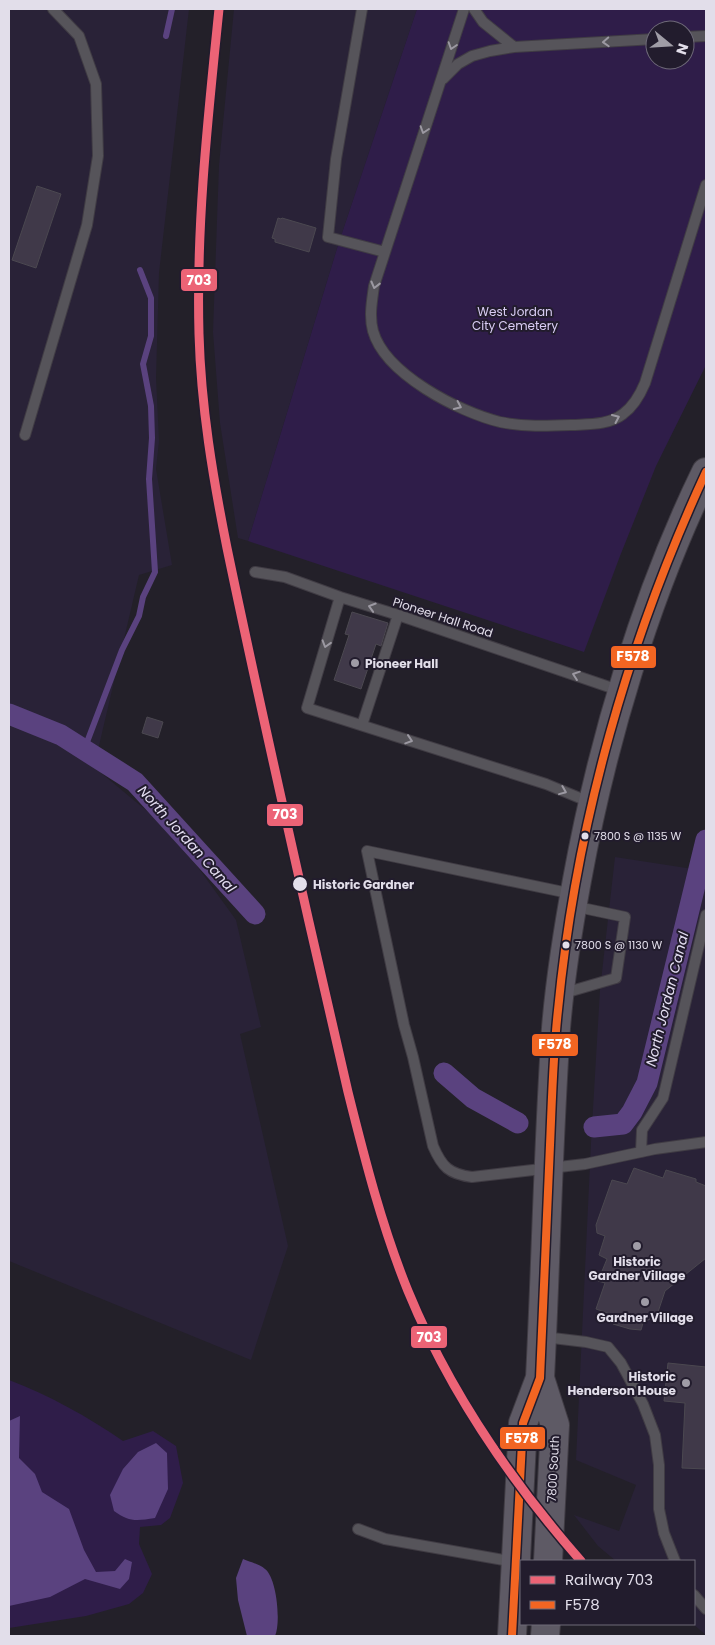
<svg xmlns="http://www.w3.org/2000/svg" width="715" height="1645" viewBox="0 0 715 1645" font-family="Poppins,sans-serif">
<rect width="100%" height="100%" fill="#232029"/>
<path fill="#292237" d="M9,9H189L159,273L156,378L159,441L156,469L172,565L139,575L94,767L154,817L197,866L236,920L261,1027L240,1034L288,1246L251,1360L9,1261Z
M234,9H417L339,242L248,541L238,538L220,423L213,332L219,165Z
M615,857L706,871V1635L693,1624L694,1561H616L598,1546L574,1515L619,1531L636,1485L576,1460L591,1143L600,990Z"/>
<path fill="#2f1d49" fill-rule="evenodd" d="M417,9H706V365L656,466L620,556L584,652L248,541L339,242ZM655,30H685V60H655Z
M9,1380C49,1395 88,1417 123,1441L153,1431L176,1446L183,1483L170,1518L161,1525L140,1527L139,1544L152,1574L143,1593L129,1604L86,1616L9,1628Z"/>
<path fill="#5a427f" d="M20,1416L19,1458L35,1474L42,1492L69,1509L84,1550L96,1572L115,1571L125,1559L132,1562L129,1579L120,1589L85,1579L50,1597L9,1606V1421Z
M156,1443L167,1453L168,1489L155,1518C136,1521 129,1522 114,1511L110,1495L123,1469L138,1452Z
M243,1559C250,1562 259,1564 265,1569C277,1578 281,1623 275,1636H247L238,1600L236,1578Z"/>
<g fill="none" stroke-linecap="round" stroke-linejoin="round">
<path stroke="#5a427f" stroke-width="6" d="M166,36L172,9
M84,750L122,650L139,616L143,597L155,572L149,479L152,438L151,406L143,364L151,336V298L140,270"/>
<path stroke="#5a427f" stroke-width="21" d="M9,714L61,735L135,782L255,914
M444,1073L473,1098L518,1123
M594,1127L623,1124L632,1112L647,1083L706,840"/>
</g>
<path fill="#403949" stroke="#4b4850" d="M37,186L61,194L36,268L12,260Z
M278,218L281,219L282,218L316,228L309,252L275,242V239L272,238Z
M352,612L388,623L381,646L376,644L361,689L334,680L349,635L345,634Z
M147,717L163,722L158,738L142,733Z
M634,1168L663,1178L666,1170L696,1179V1182L706,1186V1258L665,1291L657,1315L643,1323L641,1330L630,1329L613,1324L616,1316L596,1309L605,1283L598,1281L607,1259L599,1255L605,1236L597,1233L596,1225L612,1180L627,1184Z
M668,1363L706,1367V1469L682,1468L685,1403L664,1401Z"/>
<g fill="none" stroke-linecap="round" stroke-linejoin="round">
<defs>
<path id="service" d="M362,9L336,159L328,237L385,252
M464,9L374,286C372,301 369,316 373,331C385,374 459,412 500,422C524,427 547,426 572,425C589,424 609,425 623,414C634,406 640,395 645,383L706,185
M474,9L483,22L514,47
M685,37L706,36
M443,79L458,64L472,56L490,51L514,47L655,39
M25,435L87,225L98,156L96,84L79,36L53,9
M255,572L285,577L340,597L398,615L621,691
M340,597L307,708L546,784L592,803
M362,725L398,615
M573,894L367,851L404,1025L413,1057L433,1146C442,1167 449,1174 472,1177L585,1164L655,1149L706,1142
M561,994L616,978L625,917L573,906
M641,1152L642,1130L663,1098L706,915
M544,1337L586,1342L608,1347L621,1363L643,1404L655,1435L659,1465V1509L664,1533L675,1561
M358,1529L385,1539L515,1562
M694,1595L706,1609"/>
<path id="primary" d="M540,1378L555,1425L548,1561
M512,1636L523,1423L540,1378C546,1262 548,1145 556,1028C560,979 568,929 577,880C602,743 645,597 706,472
M545,1636L546,1624"/>
</defs>
<use href="#service" stroke="#403c44" stroke-width="12"/>
<use href="#primary" stroke="#403c44" stroke-width="30"/>
<use href="#service" stroke="#56545a" stroke-width="10"/>
<use href="#primary" stroke="#5e5a65" stroke-width="28"/>
<defs>
<path id="bus-1" d="M512,1636L523,1423L540,1378C544,1300 546,1222 550,1145C552,1100 553,1054 558,1010C576,824 628,641 706,472"/>
</defs>
<use href="#bus-1" stroke="#221c2d" stroke-width="11"/>
<use href="#bus-1" stroke="#f26522" stroke-width="8"/>
<defs>
<path id="rail-1" d="M219,9C208,117 196,225 199,334C201,407 213,478 227,548C253,673 281,798 309,922C322,979 335,1036 348,1092C365,1160 382,1227 408,1291C449,1391 510,1480 581,1561"/>
</defs>
<use href="#rail-1" stroke="#221c2d" stroke-width="12"/>
<use href="#rail-1" stroke="#ec6376" stroke-width="9"/>
</g>
<defs><path id="oneway-chevron" d="M-2-3.5L2.5 0L-2 3.5" fill="none" stroke-width="1.6" stroke-linecap="round" stroke-linejoin="round" transform="scale(1.25)"/></defs>
<g stroke="#9c99a2">
<use href="#oneway-chevron" transform="translate(606 42) rotate(177)"/>
<use href="#oneway-chevron" transform="translate(452 46) rotate(108)"/>
<use href="#oneway-chevron" transform="translate(424 130) rotate(108)"/>
<use href="#oneway-chevron" transform="translate(375 285) rotate(104)"/>
<use href="#oneway-chevron" transform="translate(458 406) rotate(25)"/>
<use href="#oneway-chevron" transform="translate(616 418) rotate(-24)"/>
<use href="#oneway-chevron" transform="translate(372 607) rotate(-163)"/>
<use href="#oneway-chevron" transform="translate(326 644) rotate(107)"/>
<use href="#oneway-chevron" transform="translate(576 675) rotate(-161)"/>
<use href="#oneway-chevron" transform="translate(409 740) rotate(18)"/>
<use href="#oneway-chevron" transform="translate(563 791) rotate(22)"/>
</g>
<g fill="#9f9ca6" stroke="#221c2d" stroke-width="2">
<circle cx="355" cy="663" r="5"/>
<circle cx="637" cy="1246" r="5"/>
<circle cx="645" cy="1302" r="5"/>
<circle cx="686" cy="1383" r="5"/>
</g>
<g fill="#e2deea" stroke="#221c2d" stroke-width="2">
<circle cx="585" cy="836" r="4.5"/>
<circle cx="300" cy="884" r="8"/>
<circle cx="566" cy="945" r="4.5"/>
</g>
<g text-anchor="middle" dominant-baseline="central" stroke-width="4" stroke-linejoin="round" paint-order="stroke">
<g font-size="11" fill="#e2deea" stroke="#221c2d" text-anchor="start">
<text x="594" y="836">7800 S @ 1135 W</text>
<text x="575" y="945">7800 S @ 1130 W</text>
</g>
<g font-size="12" fill="#d9cdf4" stroke="#221c2d">
<text x="515" y="311">West Jordan<tspan x="515" dy="14">City Cemetery</tspan></text>
</g>
<g font-size="12" fill="#e2deea" stroke="#221c2d">
<text transform="translate(443 617) rotate(18)">Pioneer Hall Road</text>
<text transform="translate(553 1469) rotate(-87)">7800 South</text>
</g>
<g font-size="12" font-weight="bold" fill="#e2deea" stroke="#221c2d">
<text x="365" y="663" text-anchor="start">Pioneer Hall</text>
<text x="637" y="1261">Historic<tspan x="637" dy="14">Gardner Village</tspan></text>
<text x="645" y="1317">Gardner Village</text>
<text x="676" y="1376" text-anchor="end">Historic<tspan x="676" dy="14">Henderson House</tspan></text>
</g>
<g font-size="12" font-weight="bold" fill="#e2deea" stroke="#221c2d" text-anchor="start">
<text x="313" y="884">Historic Gardner</text>
</g>
<g font-size="14" font-style="italic" fill="#e4def2" stroke="#221c2d">
<text transform="translate(187 839) rotate(48)">North Jordan Canal</text>
<text transform="translate(667 999) rotate(-76)">North Jordan Canal</text>
</g>
</g>
<g stroke="#221c2d" stroke-width="2">
<rect x="180" y="268" width="38" height="24" rx="5" fill="#ec6376"/>
<rect x="610" y="645" width="47" height="24" rx="5" fill="#f26522"/>
<rect x="266" y="803" width="38" height="24" rx="5" fill="#ec6376"/>
<rect x="531" y="1033" width="48" height="24" rx="5" fill="#f26522"/>
<rect x="410" y="1325" width="38" height="24" rx="5" fill="#ec6376"/>
<rect x="499" y="1426" width="47" height="24" rx="5" fill="#f26522"/>
</g>
<g font-size="14" text-anchor="middle" font-weight="bold" fill="#fff">
<text x="199" y="285">703</text>
<text x="633" y="661">F578</text>
<text x="285" y="819">703</text>
<text x="555" y="1049">F578</text>
<text x="429" y="1342">703</text>
<text x="522" y="1443">F578</text>
</g>
<rect width="715" height="1645" fill="none" stroke="#e2deea" stroke-width="20"/>
<rect x="520" y="1560" width="175" height="65" fill="#221c2d" stroke="#6f6a79"/>
<rect x="530" y="1576" width="25" height="8" fill="#ec6376" stroke="#6f6a79"/>
<text x="565" y="1585" font-size="15" fill="#e2deea">Railway 703</text>
<rect x="530" y="1601" width="25" height="8" fill="#f26522" stroke="#6f6a79"/>
<text x="565" y="1610" font-size="15" fill="#e2deea">F578</text>
<g transform="translate(670 45) rotate(108)"><circle r="24" fill="#221c2d" stroke="#6f6a79"/>
<path d="M0-4L9 19L0 12L-9 19Z" fill="#9f9ca6"/>
<text y="-8" font-size="14" font-weight="bold" text-anchor="middle" fill="#e2deea">N</text>
</g>
</svg>
